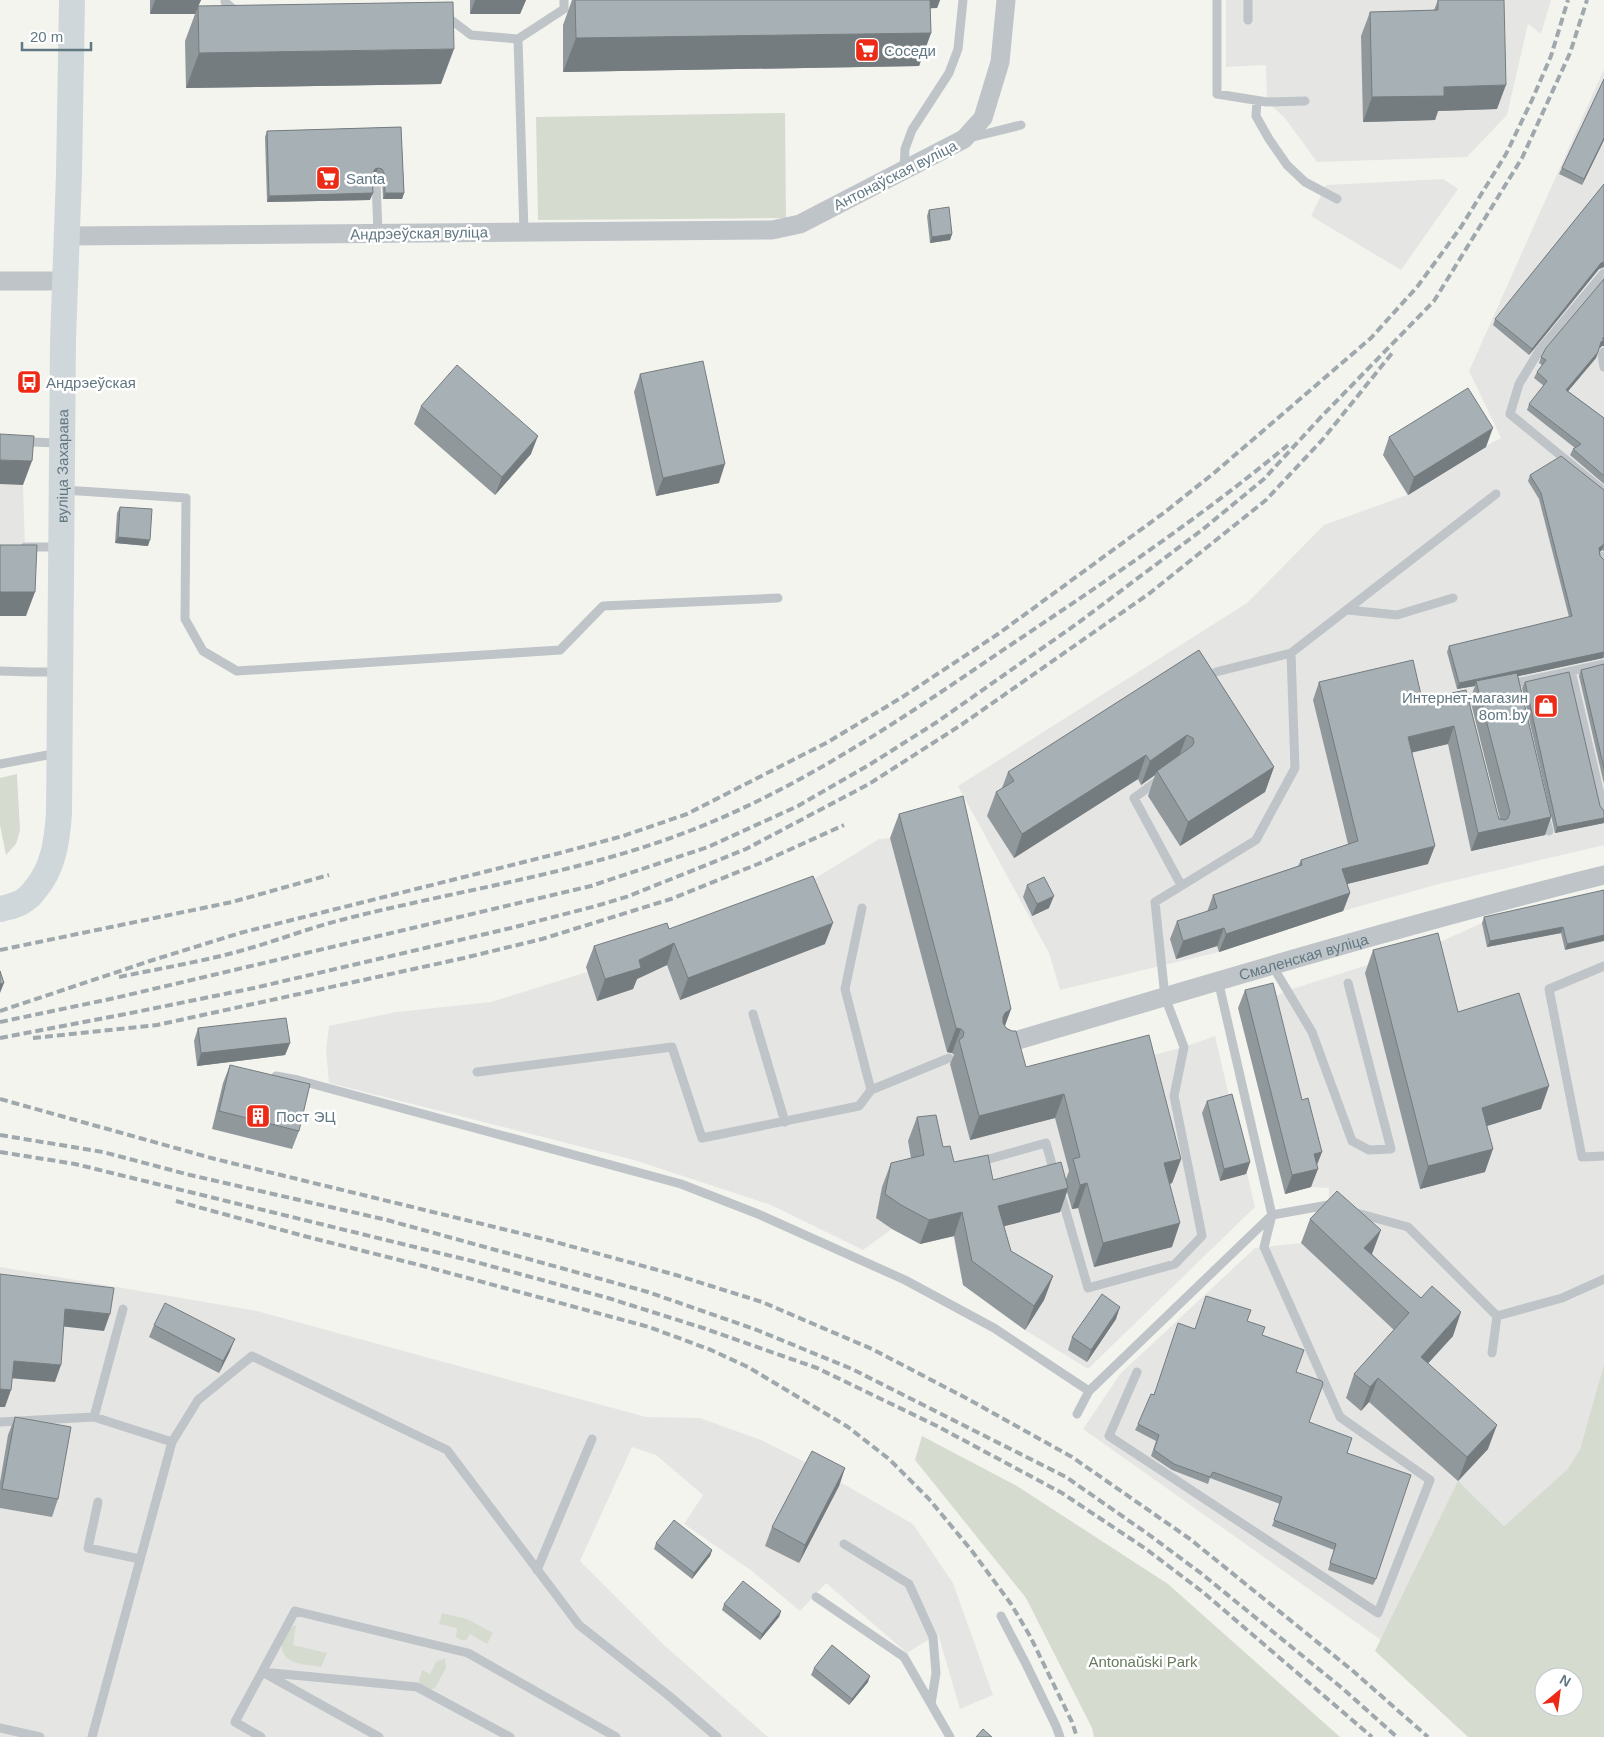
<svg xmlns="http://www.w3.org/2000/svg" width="1604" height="1737" viewBox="0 0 1604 1737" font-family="Arial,sans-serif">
<rect width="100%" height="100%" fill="#f4f4ef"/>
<path fill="#e5e5e3" d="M1226,0H1551L1541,34L1528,24L1507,115L1467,157L1317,162L1284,117L1267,102L1266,65L1226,67Z
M1604,69V845L1435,885L1343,911L1219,952L1060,990L1049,953L958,786L1247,603L1324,525L1407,495L1383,455L1486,446L1501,438L1469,371Z
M1443,179L1458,189L1401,270L1311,216L1326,185Z
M0,457L25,460L23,485L25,547L28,569L26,616H0Z
M890,838L1017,1091L1184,1047L1215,1036L1255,1207L1088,1369L1025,1330L963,1285L953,1237H907L892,1229L863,1250L771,1205L634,1160L329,1083L326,1050L329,1026L396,1012L491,1002L587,972L788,895L879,839Z
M1604,896V1364L1580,1449L1567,1471L1504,1526L1458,1482L1381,1640L1083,1429L1121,1373L1255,1248L1301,1243L1328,1215L1329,1188L1311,1187L1285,1194L1238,1008L1266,1001L1286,991L1442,941L1482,923Z
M0,1267L257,1311L646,1417L700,1418L761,1440L807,1463L913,1524L953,1583L993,1695L960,1709L938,1634L907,1653L826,1583L800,1611L752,1571L684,1524L703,1495L656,1455L632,1447L580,1561L664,1645L768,1737H0Z"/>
<path fill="#d6dbd0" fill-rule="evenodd" d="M785,113L786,218L538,220L536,117Z
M17,774L20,831L16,844L6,855L0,825V778Z
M1604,1364V1737H1468L1375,1651L1458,1481L1504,1526L1567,1470L1580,1449ZM1544,1677H1574V1707H1544Z
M922,1436L1017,1486L1168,1584L1340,1737H1094L1092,1728L1026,1598L915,1460Z
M442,1613L467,1619L493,1633L487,1644L470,1634L466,1640H461L456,1637L457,1628L439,1624Z
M296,1625L293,1645L327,1653L321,1667C312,1665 298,1665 290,1660C275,1651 283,1631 296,1625Z
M445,1658L446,1668L435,1688L423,1692L419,1680L422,1670L430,1674L436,1662Z"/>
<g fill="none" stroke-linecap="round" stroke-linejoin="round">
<path stroke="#bec4c7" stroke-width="9" d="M225,0V2L239,14
M1217,0V94L1267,102L1305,101
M446,16L471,35L518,39
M1248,20V0
M1257,101L1256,116L1269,139L1287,165L1305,182L1337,199
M969,138L1021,125
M904,170L905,149L912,130L949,73L958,49L963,0
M376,180L378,234
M524,232L518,39L564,9V0
M1604,273L1539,351L1519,384L1510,414L1604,491
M1604,352L1602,355L1604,367
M0,441L60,443
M64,490L186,498L185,619L203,651L237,671L560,650L603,606L778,598
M25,547H59
M1603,556L1604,560
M1348,610L1397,615L1453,598
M0,671L31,672H58
M1571,671L1604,811
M1216,672L1291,653
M1507,685L1604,664
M0,764L58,753
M1161,778L1134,798L1181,885
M1545,815L1549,831
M862,908L845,989L871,1090
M1272,965L1312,1032L1352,1141L1369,1150L1391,1149L1348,983
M1604,966L1549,989L1582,1157L1604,1156
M753,1014L785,1122
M477,1072L672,1047L702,1138L859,1106L871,1090L949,1058
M276,1076L298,1080L681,1184L758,1214L905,1280L994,1328L1089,1391
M978,1162L1046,1143L1055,1176
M1060,1191L1088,1288L1175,1264L1202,1236L1174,1096L1184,1047L1165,997L1155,902L1256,840L1295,768L1291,653L1496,494
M1353,1212L1408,1227L1497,1316L1492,1353
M1497,1316L1562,1298L1604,1279
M1137,1372L1109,1436L1378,1613L1430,1480L1340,1417L1264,1247L1272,1215L1218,980
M1077,1414L1089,1391L1272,1215L1328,1205L1333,1207
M94,1417L123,1309
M0,1422L94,1417L172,1442L92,1737
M172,1442L198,1400L252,1356L447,1450L579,1625L668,1695L717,1737
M98,1502L88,1548L140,1559
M844,1544L909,1584L933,1637L936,1673L931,1704
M537,1570L592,1439
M816,1597L904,1657L950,1737
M1001,1616L1026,1664L1056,1726L1060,1737
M262,1672L417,1687L510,1737
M266,1674L379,1737
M0,1728L40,1737
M261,1737L235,1722L295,1611L468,1653L616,1737"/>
<g stroke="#bec4c7" stroke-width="19">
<path d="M67,236L772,230L800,224L964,139L983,118L1000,62L1006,0"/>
<path d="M0,281H65"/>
<path id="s1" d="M1005,1044C1204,985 1403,925 1604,875"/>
</g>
<path stroke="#d0d7da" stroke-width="26" id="s2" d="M0,909C9,907 19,905 26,899C29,897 32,894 34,891C54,868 57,841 59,813L63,340L69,174L72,0"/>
<path stroke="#9fa8ac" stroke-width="4" stroke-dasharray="8 4" stroke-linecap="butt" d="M0,950L232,902L329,875
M119,977C162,968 206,961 247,949C279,940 309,928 341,920C465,888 595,872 714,821C820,776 916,709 1012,644C1106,581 1200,518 1288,445
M0,1011L153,960L240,933L556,854L623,836L687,814L828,742L904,696L998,634L1165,512L1214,473L1371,338L1417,287L1461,227L1506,154L1532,100L1551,56L1568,0
M0,1022L115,998L591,886L708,847L798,806L869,765L937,722L1078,623L1202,530L1264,479L1320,418L1434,301L1522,158L1570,53L1587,0
M0,1038L126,1014L254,988L511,928L596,906L629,896L746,849L869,784L961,725L1150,593L1266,500L1323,439L1393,352
M33,1038L157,1025L464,958L542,939L671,899L758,864L844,825
M0,1099L215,1159L548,1240L676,1275L762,1302L872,1349L966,1398L1072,1457L1190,1539L1353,1671L1428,1737
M0,1135L103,1152L190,1175L387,1220L648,1292L757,1330L852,1369L1066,1477L1148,1534L1202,1574L1342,1688L1397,1737
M0,1152L75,1164L472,1261L608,1298L703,1328L817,1368L937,1426L1062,1493L1146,1549L1204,1593L1372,1737
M176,1201L304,1236L427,1267L649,1327L711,1350L748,1367L848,1427L889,1459L929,1499L972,1551L1011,1604L1030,1636L1072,1722L1077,1737"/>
</g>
<path fill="#90989c" d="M150,0H201L198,6L441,84L186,88L185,41L195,14H150Z
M470,0H526L520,14H470Z
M572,0H940L937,8H930L931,33L919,66L563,72V25Z
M1438,0L1497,109L1438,111L1435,120L1363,122L1361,36L1370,12L1434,10Z
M1604,79V140L1582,185L1559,174Z
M401,127L404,193L402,199H383L382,179L379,175L376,174L372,175L370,200L267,202L265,137L267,131Z
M1604,184V267L1599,269L1529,355L1493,325L1495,319Z
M929,210L952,234L950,240L930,243L927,216Z
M1604,279V346H1602L1599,348L1596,358L1568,391L1604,418V484L1570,455L1573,449L1575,448L1527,410L1529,404L1544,386L1534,378L1537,372L1542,365L1539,363L1541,357Z
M640,374L719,483L656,496L634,392Z
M421,406L531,454L495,495L414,424Z
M1389,437L1486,447L1408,495L1383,455Z
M1530,475L1604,490V551L1602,550L1600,552V556L1604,560V658H1603L1518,676L1551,817L1545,835L1471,851L1448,744L1412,752L1428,864L1347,884L1350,893L1343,911L1219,952L1217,946L1176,959L1170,939L1177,921L1207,912L1213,895L1298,866L1301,860L1348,844L1313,700L1319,682L1422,699L1466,690L1498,816L1500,819L1470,699L1475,686L1457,689L1447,652L1449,646L1569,617L1539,499L1528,481Z
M120,507L148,546L115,543L117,513Z
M1199,650L1274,767L1265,792L1180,846L1148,796L1155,775L1141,785L1138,779L1014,858L987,816L996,792L1002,788L1008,772Z
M1604,664V784L1579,676L1581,670Z
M1525,682L1600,806L1604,811V823L1555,833L1522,688Z
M899,814L1011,1009L1005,1026L1026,1067L1181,1159L1172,1183L1170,1184L1172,1247L1094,1267L1078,1208L1072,1209L1067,1192L1060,1212L1004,1226L1011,1251L1053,1276L1044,1300L1025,1330L963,1285L954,1236L920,1244L892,1229L876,1218L882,1187L891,1163L911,1158L908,1141L917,1117L943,1147L954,1162L993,1180L1066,1179L1069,1171L1055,1118L970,1140L950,1064L954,1055L952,1053L947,1052L890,838Z
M1027,885L1049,908L1032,916L1023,897Z
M1604,890L1565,950L1561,933L1487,947L1482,923L1484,917Z
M669,929L825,944L680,1000L667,965L637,979L633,989L597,1001L586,967L594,946Z
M1373,950L1458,1012L1541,1109L1487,1126L1485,1172L1420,1189L1365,973Z
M1245,990L1302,1100L1322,1152L1317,1165L1311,1187L1285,1194L1238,1008Z
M198,1028L290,1043L285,1055L197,1066L194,1041Z
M230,1065L299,1131L292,1149L212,1129L223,1083Z
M1207,1101L1250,1162L1246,1174L1220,1181L1202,1113Z
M1310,1219L1372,1254L1453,1336L1428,1363L1488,1449L1458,1481L1369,1402L1361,1411L1346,1398L1354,1374L1394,1330L1301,1243Z
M1116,1319L1087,1362L1068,1350L1072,1337Z
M1247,1321L1262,1335L1296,1372L1309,1422L1347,1453L1376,1579L1373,1585L1328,1570L1334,1550L1272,1526L1280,1504L1210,1478L1208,1484L1172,1470L1151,1456L1156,1441L1135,1430L1138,1424L1153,1395L1195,1329Z
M154,1325L230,1351L219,1373L149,1337Z
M15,1417L58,1499L52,1517L0,1508V1482L8,1435Z
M845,1468L839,1486L799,1563L765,1546L772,1527Z
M656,1543L712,1550L710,1556L692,1579L654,1549Z
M724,1604L781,1611L779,1617L760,1640L722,1610Z
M814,1668L868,1682L849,1705L811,1675Z"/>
<path fill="#757c7f" d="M155,0H201L195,14H150Z
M475,0H526L520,14H470Z
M920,0H940L937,8L917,9Z
M931,33L919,66L563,72L576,38Z
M454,49L441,84L186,88L199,53Z
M1506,85L1497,109L1438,111L1435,120L1363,122L1372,97L1444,87Z
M1604,138V140L1582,185L1584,179Z
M378,168L376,174L372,175V174L375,169Z
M373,193L370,200L267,202L269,196Z
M385,193H404L402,199H383Z
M952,234L950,240L930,243L932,237Z
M1604,262V267L1599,269L1529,355L1532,349L1601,263Z
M1604,337V346H1602L1599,349L1602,339Z
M1598,352L1596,358L1564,396L1566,390Z
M1493,428L1486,447L1408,495L1414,477Z
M538,436L531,454L495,495L502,477Z
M0,460L32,461L23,485L0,484Z
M725,464L719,483L656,496L663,478Z
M118,537L150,540L148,546L115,543Z
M1604,544L1602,550L1597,554L1599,548Z
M0,592H35L26,616H0Z
M1604,652L1603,658L1477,685L1476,681L1475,686L1457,689L1459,683Z
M1454,726L1448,744L1402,755L1408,737Z
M1187,735L1178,759L1157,771L1155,775L1141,785L1150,761Z
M1146,755L1138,779L1014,858L1022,834Z
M1274,767L1265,792L1180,846L1188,822Z
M1551,817L1545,835L1471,851L1478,833Z
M1604,818V823L1555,833L1557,827Z
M1435,846L1428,864L1335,887L1342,869Z
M1350,893L1343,911L1219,952L1226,934Z
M1054,896L1049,908L1032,916L1037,904Z
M833,923L825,944L680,1000L688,978Z
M1563,927L1561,933L1487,947L1490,941Z
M1224,928L1217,946L1176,959L1183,941Z
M1604,935V941L1565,950L1567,944Z
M674,943L667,965L637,979L633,989L597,1001L605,979L639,960Z
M4,983L0,993V984Z
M1011,1009L1002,1033L1003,1017L1005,1013Z
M956,1028L961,1029L952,1053L947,1052Z
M290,1043L285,1055L197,1066L201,1053Z
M1549,1086L1541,1109L1474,1130L1482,1108Z
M1064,1094L1055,1118L970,1140L979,1116Z
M1493,1149L1485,1172L1420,1189L1428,1166Z
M1322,1152L1315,1169H1318L1311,1187L1285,1194L1292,1175L1314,1154Z
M1181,1159L1172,1183L1156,1187L1164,1163Z
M1250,1162L1246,1174L1220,1181L1224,1169Z
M1087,1183L1078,1208L1072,1209L1080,1185Z
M1068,1188L1060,1212L989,1230L998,1206Z
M962,1212L954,1236L920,1244L929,1220Z
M1180,1223L1172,1247L1094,1267L1103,1243Z
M1381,1230L1372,1254L1360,1267L1364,1248Z
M1053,1276L1044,1300L1025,1330L1034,1306Z
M1120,1307L1116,1319L1087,1362L1091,1350Z
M65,1309L110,1314L104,1331L59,1326Z
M1461,1312L1453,1336L1412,1381L1421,1357Z
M235,1339L230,1351L219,1373L223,1361Z
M14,1361L61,1365L55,1382L8,1378Z
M1378,1378L1369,1402L1361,1411L1370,1387Z
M0,1389L11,1390L5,1407H0Z
M1497,1425L1488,1449L1458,1481L1467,1457Z
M845,1468L839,1486L799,1563L805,1545Z
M712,1550L710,1556L692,1579L694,1573Z
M781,1611L779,1617L760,1640L762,1634Z
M870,1676L868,1682L849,1705L852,1699Z"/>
<path fill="#a7b1b5" stroke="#757c7f" d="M575,0H930L931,33L576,38Z
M1438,0H1504L1506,85L1444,87V96L1372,97L1370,12L1438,10Z
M453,2L454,49L199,53L198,6Z
M1604,79V138L1584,179L1562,168Z
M401,127L404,193H385L384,173L382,169L378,168L375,169L372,174L373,193L269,196L267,131Z
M1604,184V262L1601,263L1532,349L1495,319Z
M949,207L952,234L932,237L929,210Z
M1604,279V337L1602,339H1604V340L1601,342L1598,352L1566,390L1604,418V476L1573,449L1581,444L1529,404L1547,381L1537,372L1546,360L1541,357L1546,348Z
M703,361L725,464L663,478L640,374Z
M457,365L538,436L502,477L421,406Z
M1468,388L1493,428L1414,477L1389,437Z
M0,434L34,436L32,461L0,460Z
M1561,456L1604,490V544L1599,548L1600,556L1604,560V652L1459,683L1449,646L1572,616L1541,493L1530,475Z
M120,507L152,509L150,540L118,537Z
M0,545H37L35,592H0Z
M1199,650L1274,767L1188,822L1157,771L1192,746L1194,743L1193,738L1187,735L1150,761L1146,755L1022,834L996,792L1014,781L1008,772Z
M1413,660L1422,699L1466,690L1498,816L1499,819L1505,820L1508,818L1510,812L1476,681L1517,673L1551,817L1478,833L1454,726L1408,737L1435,846L1342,869L1350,893L1226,934L1224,928L1183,941L1177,921L1217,908L1213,895L1302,865L1301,860L1358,841L1319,682Z
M1604,664V768L1581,670Z
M1569,672L1600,806L1604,811V818L1557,827L1525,682Z
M963,796L1011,1009L1005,1013L1003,1017V1023L1006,1028L1012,1031H1016L1026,1067L1149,1035L1181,1159L1164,1163L1180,1223L1103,1243L1087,1183L1080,1185L1073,1159L1080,1157L1064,1094L979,1116L959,1040L963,1037L964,1032L961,1029L956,1028L899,814Z
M813,876L833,923L688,978L674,943L639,960L641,968L605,979L594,946L667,923L669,929Z
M1044,877L1054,896L1037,904L1027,885Z
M1604,890V935L1567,944L1563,927L1490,941L1484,917Z
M1438,933L1458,1012L1519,993L1549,1086L1482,1108L1493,1149L1428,1166L1373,950Z
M0,971L4,983L0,984Z
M1273,983L1302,1100L1308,1098L1322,1152L1314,1154L1318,1169L1292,1175L1245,990Z
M286,1018L290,1043L201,1053L198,1028Z
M230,1065L310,1084L299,1131L219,1111Z
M1232,1094L1250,1162L1224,1169L1207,1101Z
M936,1115L943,1147L950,1146L954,1162L988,1155L993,1180L1061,1162L1068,1188L998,1206L1011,1251L1053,1276L1034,1306L972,1261L962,1212L929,1220L901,1205L885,1194L891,1163L924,1155L917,1117Z
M1337,1191L1381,1230L1364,1248L1421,1298L1432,1286L1461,1312L1421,1357L1497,1425L1467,1457L1378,1378L1370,1387L1354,1374L1409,1313L1310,1219Z
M0,1274L114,1288L110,1314L65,1309L61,1365L14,1361L11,1390L0,1389Z
M1102,1294L1120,1307L1091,1350L1072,1337Z
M1206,1296L1251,1310L1247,1321L1265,1327L1262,1335L1304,1350L1296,1372L1322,1381L1323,1384L1309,1422L1352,1438L1347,1453L1411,1475L1376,1579L1330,1563L1336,1544L1274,1520L1282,1497L1213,1472L1210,1477L1174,1464L1154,1450L1159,1435L1138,1424L1151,1394L1154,1395L1178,1323L1195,1329Z
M165,1303L235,1339L223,1361L154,1325Z
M15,1417L71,1427L58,1499L2,1489Z
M812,1451L845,1468L805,1545L772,1527Z
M674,1520L712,1550L694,1573L656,1543Z
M743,1581L781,1611L762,1634L724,1604Z
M832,1645L870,1676L852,1699L814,1668Z
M983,1729L992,1737H976Z"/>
<defs>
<symbol id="supermarket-square" viewBox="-11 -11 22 22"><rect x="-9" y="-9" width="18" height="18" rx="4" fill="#ed2a16" stroke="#fff"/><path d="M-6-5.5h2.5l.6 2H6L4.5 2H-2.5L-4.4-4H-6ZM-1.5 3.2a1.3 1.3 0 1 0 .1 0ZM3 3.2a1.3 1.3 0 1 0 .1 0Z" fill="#fff"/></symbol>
<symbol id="bus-square" viewBox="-11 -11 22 22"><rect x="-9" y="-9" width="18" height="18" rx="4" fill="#ed2a16" stroke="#fff"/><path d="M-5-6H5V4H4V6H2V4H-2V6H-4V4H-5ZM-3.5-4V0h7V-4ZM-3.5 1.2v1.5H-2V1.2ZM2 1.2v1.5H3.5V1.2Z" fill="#fff"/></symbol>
<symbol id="shop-square" viewBox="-11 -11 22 22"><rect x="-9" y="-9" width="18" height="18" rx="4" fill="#ed2a16" stroke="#fff"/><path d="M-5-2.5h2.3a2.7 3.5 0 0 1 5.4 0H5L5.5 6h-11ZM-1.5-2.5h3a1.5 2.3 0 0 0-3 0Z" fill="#fff"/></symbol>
<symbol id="building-square" viewBox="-11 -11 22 22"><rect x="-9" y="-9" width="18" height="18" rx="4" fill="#ed2a16" stroke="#fff"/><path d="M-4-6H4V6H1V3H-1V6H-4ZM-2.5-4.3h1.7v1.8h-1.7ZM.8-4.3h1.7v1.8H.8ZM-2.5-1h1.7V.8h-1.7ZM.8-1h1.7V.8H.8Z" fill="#fff"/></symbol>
</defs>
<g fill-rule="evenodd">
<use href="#supermarket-square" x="853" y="36" width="28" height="28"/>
<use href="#supermarket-square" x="314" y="164" width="28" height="28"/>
<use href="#bus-square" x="15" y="368" width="28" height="28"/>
<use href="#shop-square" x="1532" y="692" width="28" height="28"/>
<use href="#building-square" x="244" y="1102" width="28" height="28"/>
</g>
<g text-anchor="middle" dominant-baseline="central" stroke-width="5" stroke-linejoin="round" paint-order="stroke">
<g font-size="15" fill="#617883" stroke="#fff" text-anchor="start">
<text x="884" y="50">Соседи</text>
<text x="346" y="178">Santa</text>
<text x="46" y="382">Андрэеўская</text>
<text x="1528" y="697" text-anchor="end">Интернет-магазин<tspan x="1528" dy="17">8om.by</tspan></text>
<text x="276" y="1116">Пост ЭЦ</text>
</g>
<g font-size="15" fill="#617883" stroke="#fff">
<text transform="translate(895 175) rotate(-27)">Антонаўская вуліца</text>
<text transform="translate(419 233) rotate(-1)">Андрэеўская вуліца</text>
<text stroke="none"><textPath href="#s2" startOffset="470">вуліца Захарава</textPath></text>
<text stroke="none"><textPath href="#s1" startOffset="311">Смаленская вуліца</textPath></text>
</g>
<g font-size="15" fill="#697960" stroke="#fff">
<text x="1143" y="1661">Antonaŭski Park</text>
</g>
</g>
<g transform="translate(1559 1692) rotate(29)"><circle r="24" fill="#ffffff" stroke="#c0c9cd"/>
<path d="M0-4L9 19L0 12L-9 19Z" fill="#ed2a16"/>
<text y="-8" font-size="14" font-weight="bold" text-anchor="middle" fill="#617883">N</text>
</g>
<path d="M22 42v8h69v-8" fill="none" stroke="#617883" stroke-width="2.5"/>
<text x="30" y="42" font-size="15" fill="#617883" stroke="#ffffff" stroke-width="4" paint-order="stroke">20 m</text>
</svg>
